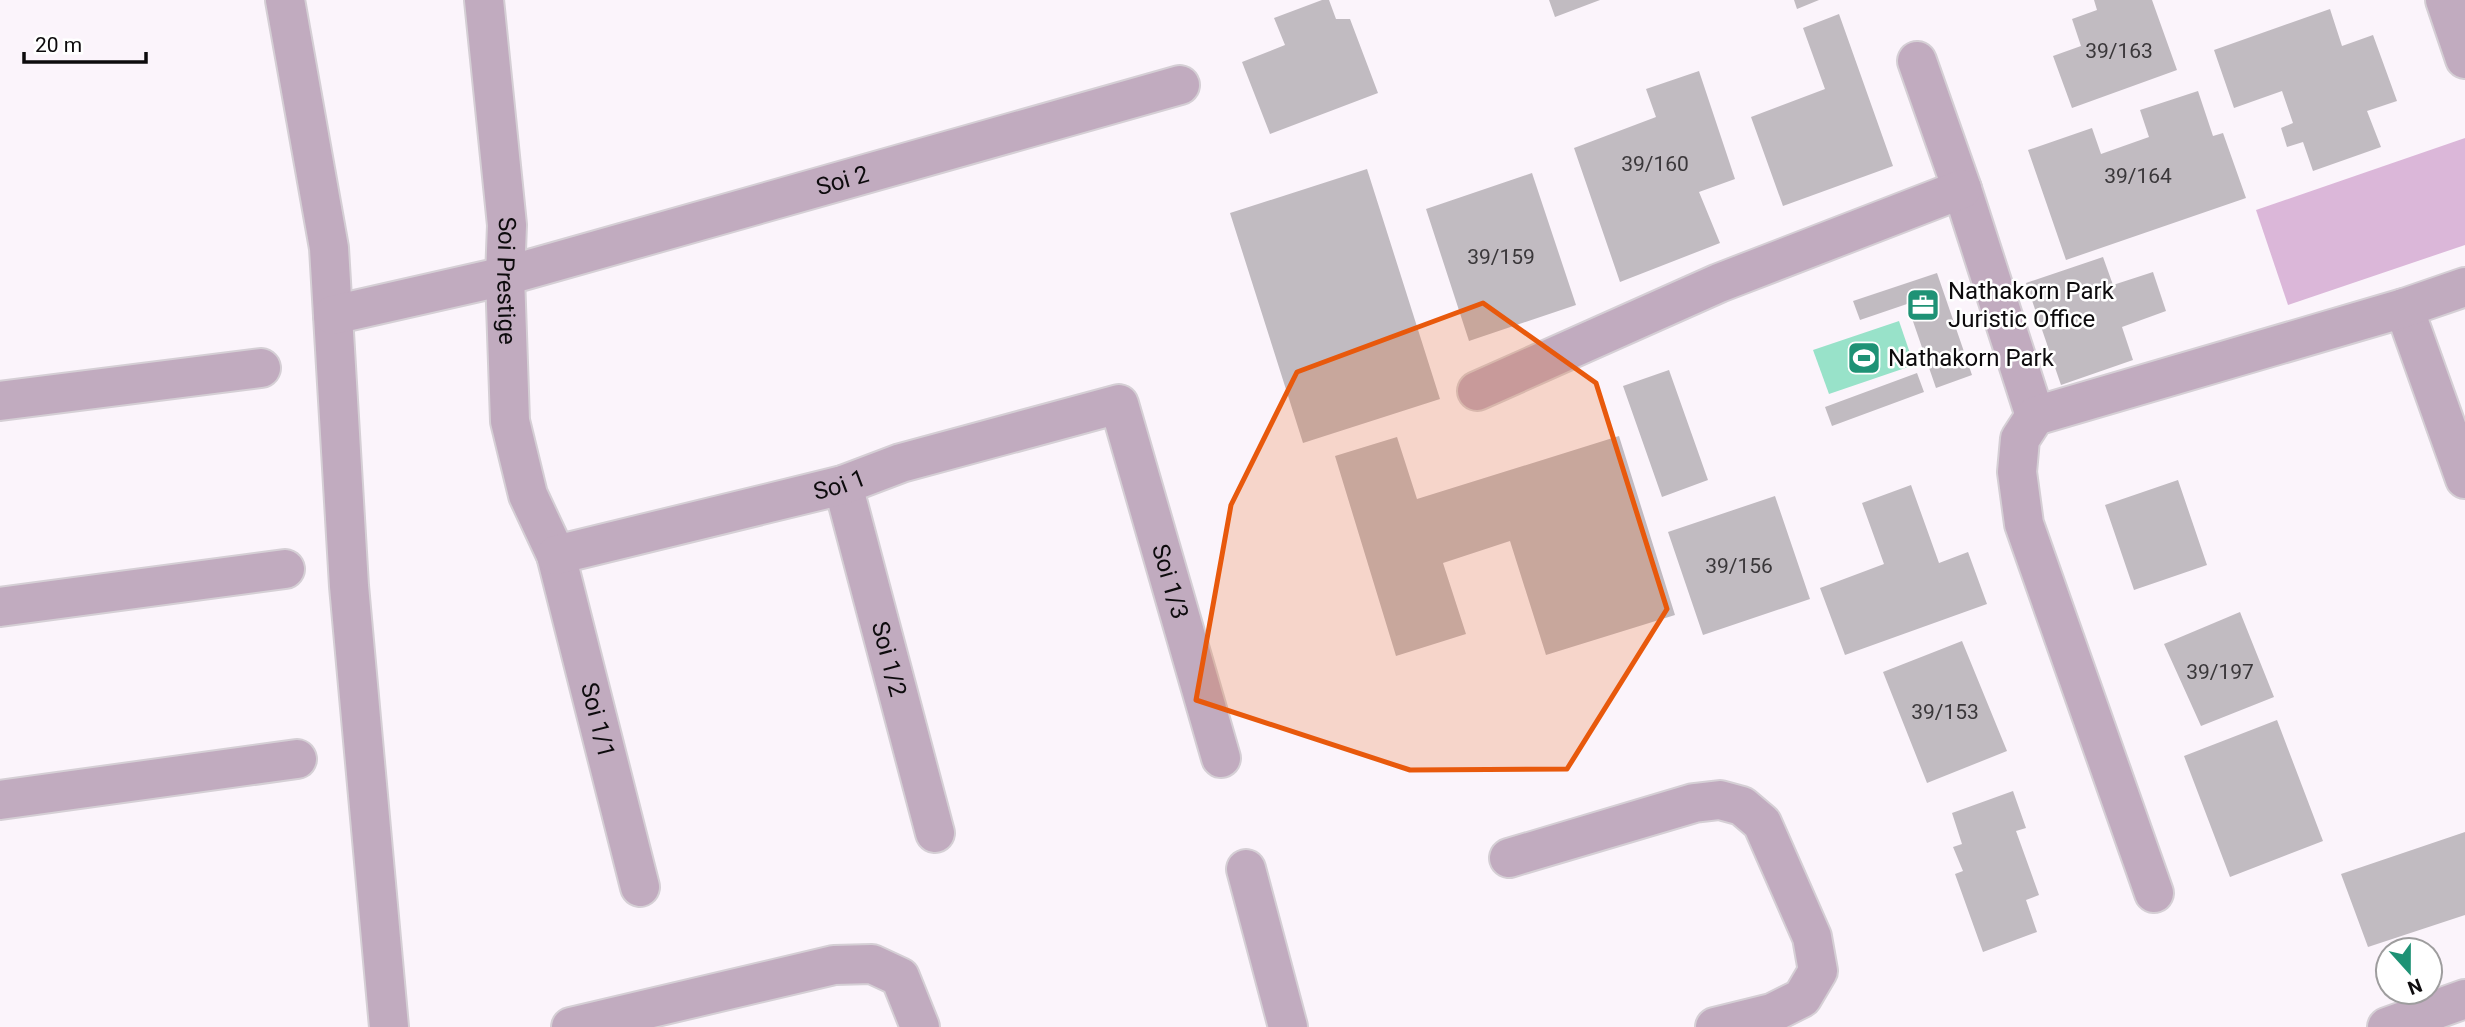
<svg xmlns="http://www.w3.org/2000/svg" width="2465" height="1027" viewBox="0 0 2465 1027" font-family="Roboto,sans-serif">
<rect width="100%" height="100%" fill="#fbf4fb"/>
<path fill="#dbb7d9" d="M2465,138V245L2288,305L2256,210Z"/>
<path fill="#98e2c9" d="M1899,321L1914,365L1829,394L1813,350Z"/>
<path fill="#c1bbc1" d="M1322,0H1329L1336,19H1350L1378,93L1270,134L1242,62L1285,45L1274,18Z
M1549,0H1600L1555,17Z
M1794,0H1819L1797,9Z
M2094,0H2152L2177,70L2072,108L2053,56L2081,46L2072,19L2097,10Z
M2330,9L2342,46L2373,35L2397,101L2367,111L2381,147L2313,171L2303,142L2287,147L2281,128L2293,123L2282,91L2234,108L2214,50Z
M1839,14L1893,166L1783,206L1751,117L1825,89L1803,28Z
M1699,71L1735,179L1699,192L1720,243L1620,282L1574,148L1656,117L1646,89Z
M2198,91L2213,136L2223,133L2246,198L2066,260L2028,150L2092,128L2101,154L2149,137L2140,110Z
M1367,169L1440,399L1303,443L1230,213Z
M1532,173L1576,305L1469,341L1426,209Z
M2103,257L2113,285L2153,272L2166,311L2122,327L2133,360L2061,385L2026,283Z
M1937,273L1972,375L1936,388L1907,304L1860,320L1853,301Z
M1669,370L1708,480L1662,497L1623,386Z
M1917,373L1924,392L1832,426L1825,407Z
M1619,436L1675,615L1546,655L1510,541L1443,563L1466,634L1396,656L1335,456L1397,437L1417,499Z
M2178,480L2207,565L2134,590L2105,505Z
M1911,485L1939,563L1968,552L1987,604L1845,655L1820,588L1884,564L1862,503Z
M1775,496L1810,599L1703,635L1668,532Z
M2240,612L2274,697L2201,726L2164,644Z
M1962,641L2007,751L1927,783L1883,672Z
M2277,720L2323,841L2230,877L2184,756Z
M2013,791L2026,828L2016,831L2039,895L2026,900L2037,932L1983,952L1955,874L1963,871L1953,847L1962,844L1952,813Z
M2465,832V915L2368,947L2341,874Z"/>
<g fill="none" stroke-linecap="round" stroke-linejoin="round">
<defs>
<g id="minor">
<path d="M285,0L329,248L349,586L389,1027"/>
<path id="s1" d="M484,0L507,225L505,276L510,421L528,495L556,555L640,887"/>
<path d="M2445,0L2465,59"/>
<path d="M1917,61L1962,189L2035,416"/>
<path d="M2404,308L2465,479"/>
<path id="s2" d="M333,315L505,276L1180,85"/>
<path d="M1477,391L1719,283L1962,189"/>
<path d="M0,401L261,368"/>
<path id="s3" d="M843,485L935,833"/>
<path id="s4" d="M556,555L843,485L901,463L1119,404L1221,758"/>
<path d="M0,607L285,569"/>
<path d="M0,800L297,759"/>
<path d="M1509,858L1694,803L1720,800L1742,806L1762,823L1812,937L1818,971L1802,998L1772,1013L1715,1027"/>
<path d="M1246,869L1288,1027"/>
<path d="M2154,893L2024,524L2017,472L2020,439L2035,416L2404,308L2465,287"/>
<path d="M571,1027L834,965L872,964L900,977L920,1027"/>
<path d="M2387,1027L2465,999"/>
</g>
</defs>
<use href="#minor" stroke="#d5cfd5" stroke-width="42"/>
<use href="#minor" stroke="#c1abbf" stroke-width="38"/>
</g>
<path fill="#e8590c" fill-opacity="0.2" stroke="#e8590c" stroke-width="5" stroke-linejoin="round" d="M1483,303L1596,383L1667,609L1567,769L1410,770L1196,700L1231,505L1297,372Z"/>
<defs>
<symbol id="office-square" viewBox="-11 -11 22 22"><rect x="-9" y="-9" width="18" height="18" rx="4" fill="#1e9275" stroke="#fff"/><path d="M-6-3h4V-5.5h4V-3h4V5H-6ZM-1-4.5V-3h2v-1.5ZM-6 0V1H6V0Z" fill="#fff"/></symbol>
<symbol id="stadium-square" viewBox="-11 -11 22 22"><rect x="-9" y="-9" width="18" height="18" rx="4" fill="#1e9275" stroke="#fff"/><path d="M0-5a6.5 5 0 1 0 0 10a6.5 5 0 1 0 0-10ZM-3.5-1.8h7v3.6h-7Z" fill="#fff"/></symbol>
</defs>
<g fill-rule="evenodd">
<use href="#office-square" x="1904" y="286" width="38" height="38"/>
<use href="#stadium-square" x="1845" y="339" width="38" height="38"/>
</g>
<g text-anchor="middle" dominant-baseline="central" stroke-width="5" stroke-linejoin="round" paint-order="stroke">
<g font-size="21" fill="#3a373a">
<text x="2119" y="51">39/163</text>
<text x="1655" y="164">39/160</text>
<text x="2138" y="176">39/164</text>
<text x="1501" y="257">39/159</text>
<text x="1739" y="566">39/156</text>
<text x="2220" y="672">39/197</text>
<text x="1945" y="712">39/153</text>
</g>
<g font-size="24" fill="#0d0b0d" stroke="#fff">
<text stroke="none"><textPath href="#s2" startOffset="527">Soi 2</textPath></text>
<text stroke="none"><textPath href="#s1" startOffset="282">Soi Prestige</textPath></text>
<text stroke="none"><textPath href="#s4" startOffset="292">Soi 1</textPath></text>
<text stroke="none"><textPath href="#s4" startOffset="768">Soi 1/3</textPath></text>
<text stroke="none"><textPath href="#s3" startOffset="180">Soi 1/2</textPath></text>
<text stroke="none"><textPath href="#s1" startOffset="735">Soi 1/1</textPath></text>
</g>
<g font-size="24" fill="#0d0b0d" stroke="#fff" text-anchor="start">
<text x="1948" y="291">Nathakorn Park<tspan x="1948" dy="28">Juristic Office</tspan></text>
<text x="1888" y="358">Nathakorn Park</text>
</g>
</g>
<g transform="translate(2409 971) rotate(159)"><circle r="33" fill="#ffffff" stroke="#9e9d9e" stroke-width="2"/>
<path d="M0-5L12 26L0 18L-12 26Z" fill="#1e9275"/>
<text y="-10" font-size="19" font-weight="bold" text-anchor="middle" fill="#0d0b0d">N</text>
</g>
<path d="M24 52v10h122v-10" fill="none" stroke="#0d0b0d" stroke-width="3.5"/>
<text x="35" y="52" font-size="21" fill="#0d0b0d" stroke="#ffffff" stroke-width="5" paint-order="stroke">20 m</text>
</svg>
